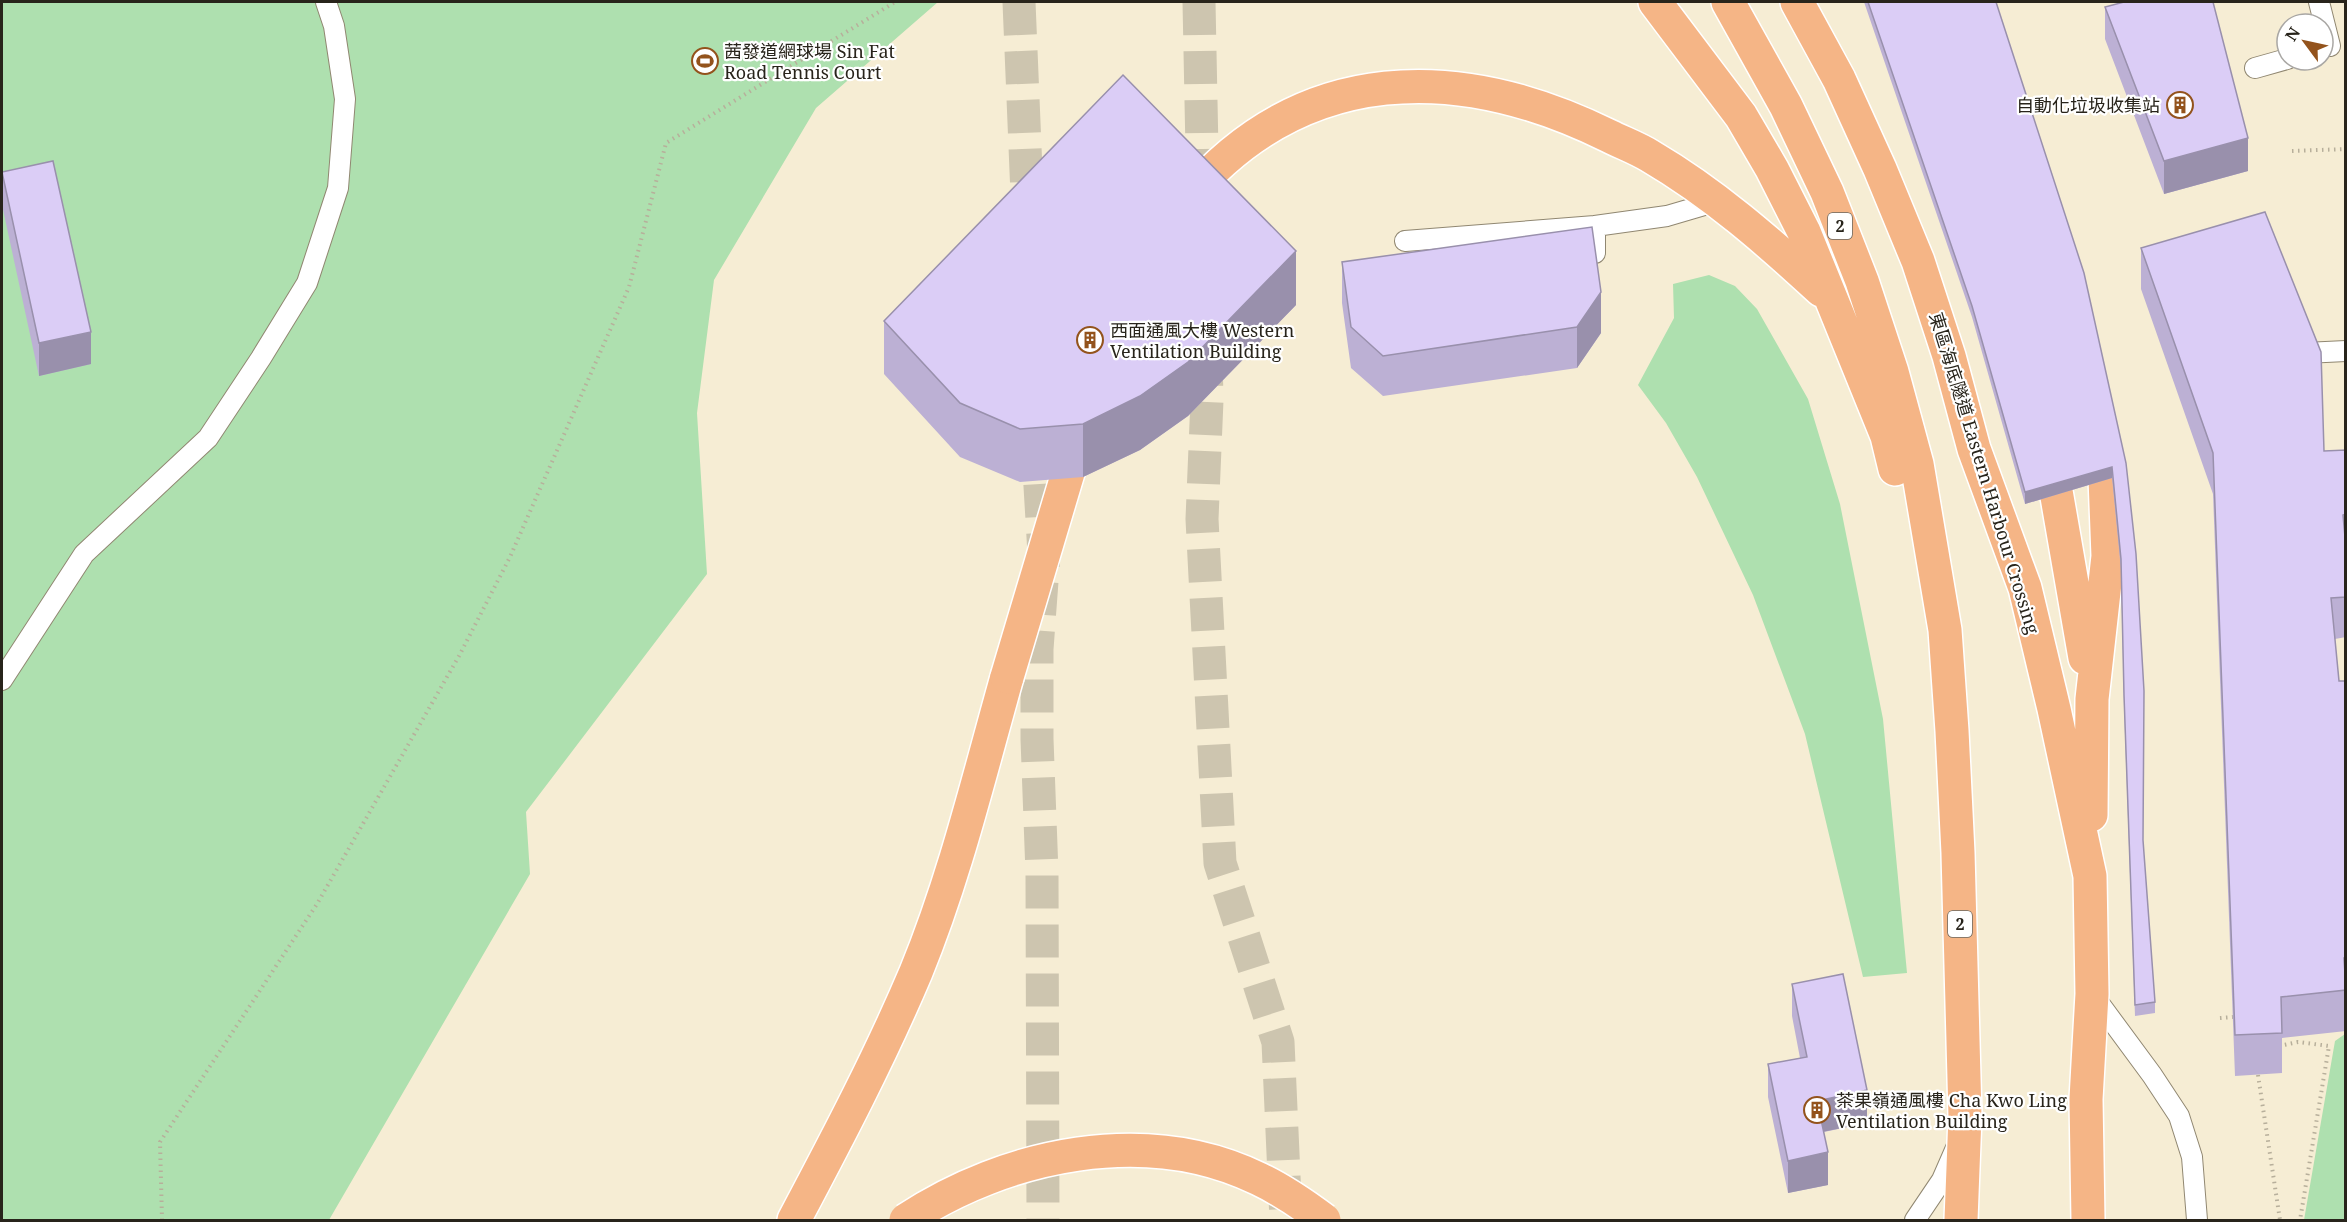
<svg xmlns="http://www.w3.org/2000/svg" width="2347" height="1222" viewBox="0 0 2347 1222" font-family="'Noto Serif','Noto Sans TC',serif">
<rect width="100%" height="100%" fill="#f6edd4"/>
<path fill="#aee0af" d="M2,2H938L816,108L714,280L697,413L707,574L526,812L530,874L329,1220H2Z
M1709,275L1735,286L1757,309L1808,399L1840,504L1883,719L1907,973L1863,977L1805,734L1753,595L1697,477L1666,423L1638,385L1674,318L1673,284Z
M2345,1034V1220H2304L2335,1041Z"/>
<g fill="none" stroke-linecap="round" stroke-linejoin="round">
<path stroke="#cdc5af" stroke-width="33" stroke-dasharray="33 16" stroke-linecap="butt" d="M1019,2L1028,219
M1199,2L1203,200
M1206,353L1207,400L1202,519L1220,863L1278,1042L1286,1220
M1037,435L1044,554L1037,649V739L1042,873L1043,1220"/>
<defs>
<path id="lane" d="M2319,2L2330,46
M2255,68L2287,59
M1405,241L1595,226
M1595,253V226L1667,216L1718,201
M2305,353L2346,351
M2,680L84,554L208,438L261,358L307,283L338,188L345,99L334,26L326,2
M2093,995L2152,1075L2179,1116L2192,1157L2197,1220
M1915,1220L1942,1180L1956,1148"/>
<path id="highway" d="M1655,2L1741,116L1772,169L1804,232L1887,436L1895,469
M1728,2L1786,106L1827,192L1862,281L1892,372L1917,464L1945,630L1952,731L1958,853L1965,1116L1961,1220
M1797,2L1839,79L1880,169L1918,261L1949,356L1974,449L2025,588L2054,709L2090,876L2092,994L2086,1099L2088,1220
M1188,197C1303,62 1459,62 1609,136C1623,143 1637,148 1650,156C1713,193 1768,241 1821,290
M2056,491L2085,658
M2091,815L2092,699L2108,556L2105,478L2097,436
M794,1220C837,1139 880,1057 916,972C955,877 979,776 1007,677"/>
</defs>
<use href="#lane" stroke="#908771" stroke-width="22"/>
<use href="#highway" stroke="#fff" stroke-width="36"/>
<path stroke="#b7af9b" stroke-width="4" stroke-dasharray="1.5 4.5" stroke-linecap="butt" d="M2292,151L2346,149
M2220,1018L2233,1017
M2279,1046L2298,1042L2329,1046L2300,1220
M2258,1075L2280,1220
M162,1220L160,1142L317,904L459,656L510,557L629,287L666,143L895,2"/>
<use href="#lane" stroke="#fff" stroke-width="20"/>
<use href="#highway" stroke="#f5b586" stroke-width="33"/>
<defs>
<path id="highway-bridge" d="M1007,677L1079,436
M906,1220C1006,1154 1146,1124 1259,1179C1282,1190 1304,1205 1324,1220"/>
</defs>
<use href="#highway-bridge" stroke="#fff" stroke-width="36" stroke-linecap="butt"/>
<use href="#highway-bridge" stroke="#f5b586" stroke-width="33"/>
</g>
<path fill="#bcb0d4" d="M1864,2H1996L2126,463L2143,841L2155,1002V1013L2135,1016L2124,706L2121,570L2112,478L2025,504L1972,317Z
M2105,7L2248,171L2164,194L2105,39Z
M2,172L91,364L39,376L2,205Z
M2141,248L2324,451L2346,450V637L2335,639L2339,681H2346V1031L2282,1038V1073L2235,1076L2213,494L2141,289Z
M1342,262L1601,333L1577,368L1383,396L1351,368L1342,303Z
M1296,305L1188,416L1140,450L1083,477L1020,482L960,457L884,374V321Z
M1792,984L1867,1123L1824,1132L1828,1185L1788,1193L1768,1097V1064L1800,1058L1792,1016Z"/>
<path fill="#9990ac" d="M2248,138V171L2164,194V161Z
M1296,251V305L1188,416L1140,450L1083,477V424Z
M1601,292V333L1577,368V327Z
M91,332V364L39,376V343Z
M2112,467V478L2025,504V492Z
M1867,1090V1123L1817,1133V1101Z
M1828,1152V1185L1788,1193V1161Z"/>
<path fill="#dbcdf6" stroke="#9990ac" stroke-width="1.5" d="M1868,2H1996L2084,273L2126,463L2136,554L2144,691L2143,840L2155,1002L2135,1005L2124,695L2121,559L2112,467L2025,492L1972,306Z
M2124,2H2213L2248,138L2164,161L2105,7Z
M1123,75L1296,251L1188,362L1140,396L1083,424L1020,429L960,403L884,321Z
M53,161L91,332L39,343L2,172Z
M2265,212L2321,352L2324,451L2346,450V514L2343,515L2346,548V597L2331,598L2339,681H2346V958H2344L2346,990L2281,997L2282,1033L2235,1035L2213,453L2141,248Z
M1592,227L1601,292L1577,327L1383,356L1351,327L1342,262Z
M1843,974L1867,1090L1817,1101L1828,1152L1788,1161L1768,1064L1807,1057L1792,984Z"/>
<defs>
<symbol id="stadium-ring" viewBox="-11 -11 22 22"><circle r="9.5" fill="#fff" stroke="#93531c" stroke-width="1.5"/><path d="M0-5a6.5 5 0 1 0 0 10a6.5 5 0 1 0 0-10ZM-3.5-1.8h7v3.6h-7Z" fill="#93531c"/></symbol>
<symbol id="building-ring" viewBox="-11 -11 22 22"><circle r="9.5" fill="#fff" stroke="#93531c" stroke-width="1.5"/><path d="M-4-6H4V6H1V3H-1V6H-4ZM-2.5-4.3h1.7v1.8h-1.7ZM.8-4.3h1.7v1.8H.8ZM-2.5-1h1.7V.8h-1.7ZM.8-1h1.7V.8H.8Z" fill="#93531c"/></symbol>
</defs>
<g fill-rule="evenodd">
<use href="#stadium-ring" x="690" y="46" width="30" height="30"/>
<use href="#building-ring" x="2165" y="90" width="30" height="30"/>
<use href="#building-ring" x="1075" y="325" width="30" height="30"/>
<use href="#building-ring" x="1802" y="1095" width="30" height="30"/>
</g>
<g text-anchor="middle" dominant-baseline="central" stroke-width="4.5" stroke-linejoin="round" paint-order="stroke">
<g fill="#fff" stroke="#68665f" stroke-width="1.5">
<rect x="1828" y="213" width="24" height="26" rx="4.5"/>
<rect x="1948" y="911" width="24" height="26" rx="4.5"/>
</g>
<g font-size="16" font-weight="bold" fill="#28241b">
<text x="1840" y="226">2</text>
<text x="1960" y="924">2</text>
</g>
<g font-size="18" fill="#28241b" stroke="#fff" text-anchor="start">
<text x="724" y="51">茜發道網球場 Sin Fat<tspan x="724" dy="21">Road Tennis Court</tspan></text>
<text x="2160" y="105" text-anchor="end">自動化垃圾收集站</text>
<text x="1110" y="330">西面通風大樓 Western<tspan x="1110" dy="21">Ventilation Building</tspan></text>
<text x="1836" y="1100">茶果嶺通風樓 Cha Kwo Ling<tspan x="1836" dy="21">Ventilation Building</tspan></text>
</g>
<g font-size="18" fill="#28241b" stroke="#fff">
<text transform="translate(1985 473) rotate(73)">東區海底隧道 Eastern Harbour Crossing</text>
</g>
</g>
<rect width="2347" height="1222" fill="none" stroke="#28241b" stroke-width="6"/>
<g transform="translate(2305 42) rotate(303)"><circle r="28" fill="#ffffff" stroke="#a9a7a4" stroke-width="1.5"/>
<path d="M0-4.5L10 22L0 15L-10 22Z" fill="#93531c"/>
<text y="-9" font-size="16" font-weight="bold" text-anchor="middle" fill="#28241b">N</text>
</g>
</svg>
